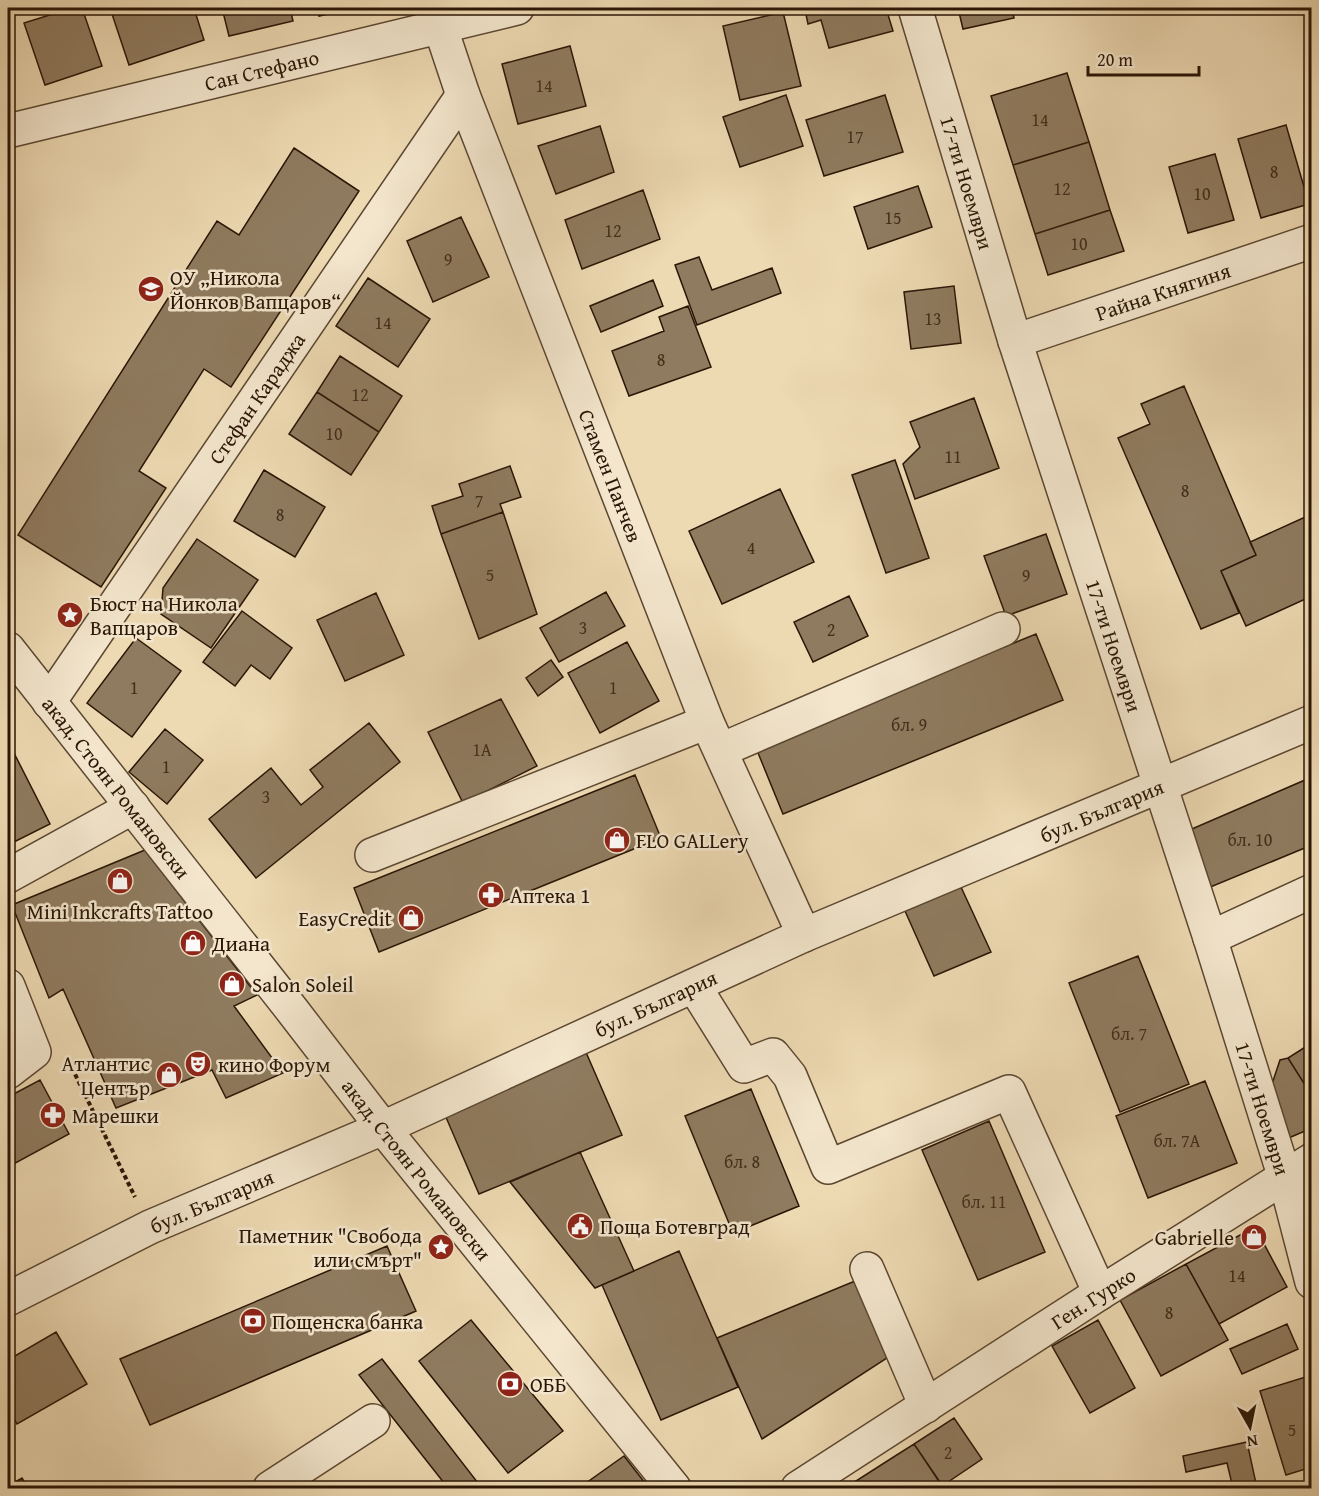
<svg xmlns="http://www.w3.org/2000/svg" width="1319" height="1496" viewBox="0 0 1319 1496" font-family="'Gentium Book Plus',serif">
<rect width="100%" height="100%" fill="#edd9b2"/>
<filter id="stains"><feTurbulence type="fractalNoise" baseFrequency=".00333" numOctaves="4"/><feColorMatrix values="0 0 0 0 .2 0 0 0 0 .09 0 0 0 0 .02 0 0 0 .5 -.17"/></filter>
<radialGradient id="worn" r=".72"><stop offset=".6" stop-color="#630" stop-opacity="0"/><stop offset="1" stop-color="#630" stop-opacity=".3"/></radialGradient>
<path fill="#8f7b5f" stroke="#2a1606" stroke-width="1.5" d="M72,8H82L102,66L45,85L24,23Z
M131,8H194L204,40L129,65L112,14Z
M222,8H290L293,21L229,36Z
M317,8H355L319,16Z
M815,8H886L893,31L829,48L821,20L808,24L805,10Z
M958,8H1012L1014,18L963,29Z
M783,12L801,86L740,100L723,26Z
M570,46L586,106L518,124L502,64Z
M1067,73L1089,142L1013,165L991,96Z
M786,95L803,146L740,167L723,117Z
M885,95L903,152L824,176L806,120Z
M1286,125L1309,204L1261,218L1238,139Z
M600,126L614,172L556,194L538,146Z
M1089,142L1110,210L1035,234L1013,165Z
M294,148L359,191L231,387L204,369L139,471L166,488L101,587L18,535L217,221L239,235Z
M1215,154L1234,220L1188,233L1169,167Z
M918,186L932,227L868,249L854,207Z
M643,190L660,239L582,269L565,220Z
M1110,210L1124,251L1048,275L1035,234Z
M461,217L489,277L433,302L407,241Z
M699,257L712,290L772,268L781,293L697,325L675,265Z
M368,278L430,319L398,367L336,326Z
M653,280L663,306L601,332L590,306Z
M954,286L961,343L911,349L904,292Z
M688,306L711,367L629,396L612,351L664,331L659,317Z
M340,356L402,396L379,432L317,392Z
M1184,386L1256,555L1221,571L1239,613L1201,629L1118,438L1150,424L1141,404Z
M317,392L379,432L351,475L289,434Z
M974,398L999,468L915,499L903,464L920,447L910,422Z
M895,460L929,558L886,573L852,475Z
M510,466L521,497L500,504L503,512L441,534L432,506L463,496L459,484Z
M264,470L325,507L295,557L234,521Z
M780,489L814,562L722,604L689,531Z
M503,512L537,614L479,639L441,534Z
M1312,514V596L1246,626L1221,571L1256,555L1250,542Z
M1046,534L1067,594L1006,616L984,556Z
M197,539L258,580L211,648L161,614L163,588Z
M606,592L625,626L559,662L540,628Z
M376,593L404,655L345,681L317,620Z
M849,596L868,636L813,662L794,622Z
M242,611L292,648L270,679L251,665L235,686L203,662Z
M1036,634L1063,700L783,814L756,748Z
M136,638L181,671L132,737L87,703Z
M627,642L659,701L600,733L568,673Z
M551,660L563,677L538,696L526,678Z
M501,699L537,766L463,803L428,732Z
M369,723L400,762L256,878L209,819L271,768L301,805L323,787L310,770Z
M165,729L203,760L167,804L129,772Z
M14,753L50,824L8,845V756Z
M635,775L661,838L379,952L354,888Z
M1312,777V845L1208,888L1185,832Z
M145,850L257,995L234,1006L283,1073L226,1098L212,1070L116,1108L63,989L49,998L12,905Z
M961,887L991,952L934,976L905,911Z
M1138,956L1189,1084L1120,1112L1069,983Z
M1312,1030V1096L1288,1058L1307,1046L1309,1034Z
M585,1050L622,1135L479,1194L442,1108Z
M1288,1058L1312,1096V1128L1284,1140L1266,1102L1280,1060Z
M40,1080L69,1134L8,1167V1097Z
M1205,1081L1237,1163L1148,1198L1116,1116Z
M751,1089L799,1206L733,1233L685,1116Z
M989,1121L1045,1252L978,1280L922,1150Z
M580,1152L634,1271L595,1288L510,1182Z
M1255,1227L1287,1287L1219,1324L1186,1264Z
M387,1246L416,1311L150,1425L120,1359Z
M679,1251L738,1387L661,1420L602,1285Z
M1186,1264L1228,1340L1161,1376L1120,1300Z
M855,1281L887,1358L762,1439L717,1338Z
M471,1320L563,1431L508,1473L419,1361Z
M1098,1320L1135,1388L1090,1413L1052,1346Z
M1287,1324L1298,1349L1242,1374L1230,1349Z
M56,1332L87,1384L17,1424L8,1408V1360Z
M382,1359L478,1483L470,1488H448L359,1375Z
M1312,1375V1467L1286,1475L1260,1391Z
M954,1418L982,1459L942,1486L914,1444Z
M1247,1442L1257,1488H1233L1227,1463L1186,1472L1183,1456Z
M914,1444L944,1488H845L892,1458Z
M624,1456L649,1488H579Z
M22,1478L28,1488H8V1486Z"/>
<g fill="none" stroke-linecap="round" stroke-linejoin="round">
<defs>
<g id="minor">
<path id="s1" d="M434,8L463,95L707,722L804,935"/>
<path id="s2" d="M915,8L1015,341L1210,938L1285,1178L1312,1282"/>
<path id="s3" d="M8,131L517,8"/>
<path id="s4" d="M1015,341L1312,241"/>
<path id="s5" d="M8,649L292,1010L383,1128L674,1488"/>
<path id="s6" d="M49,702L463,95"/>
<path d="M721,750L1003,629"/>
<path d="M372,855L707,722"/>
<path d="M8,876L133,807"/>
<path d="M1210,938L1312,891"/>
<path d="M8,986L34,1052L8,1072"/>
<path d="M694,986L744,1066L773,1055L790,1076L828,1167L1009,1092L1100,1293"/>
<path d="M867,1269L926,1406"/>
<path id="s7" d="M8,1299L150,1227L383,1128L804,935L1312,722"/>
<path d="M270,1488L373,1421"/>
<path id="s8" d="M798,1488L1100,1293L1312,1160"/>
</g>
</defs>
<use href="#minor" stroke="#5b4731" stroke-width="36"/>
<path stroke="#2a1606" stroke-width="4" stroke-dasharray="4.5 3" stroke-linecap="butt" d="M63,1068L73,1070L135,1197"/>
<use href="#minor" stroke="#f3e6cd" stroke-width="33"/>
</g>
<defs>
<symbol id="school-disc" viewBox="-11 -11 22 22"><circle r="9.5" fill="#8f2418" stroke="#f3e6cd"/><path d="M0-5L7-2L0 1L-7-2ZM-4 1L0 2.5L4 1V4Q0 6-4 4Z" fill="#fff"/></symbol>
<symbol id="sight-disc" viewBox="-11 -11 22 22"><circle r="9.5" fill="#8f2418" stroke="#f3e6cd"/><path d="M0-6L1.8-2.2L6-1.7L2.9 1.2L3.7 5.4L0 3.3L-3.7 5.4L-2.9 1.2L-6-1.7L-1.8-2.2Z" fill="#fff"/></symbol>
<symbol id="shop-disc" viewBox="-11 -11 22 22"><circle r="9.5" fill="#8f2418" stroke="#f3e6cd"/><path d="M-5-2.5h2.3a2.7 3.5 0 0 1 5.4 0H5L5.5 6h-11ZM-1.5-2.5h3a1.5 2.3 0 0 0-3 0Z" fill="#fff"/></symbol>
<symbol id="pharmacy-disc" viewBox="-11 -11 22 22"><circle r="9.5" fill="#8f2418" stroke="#f3e6cd"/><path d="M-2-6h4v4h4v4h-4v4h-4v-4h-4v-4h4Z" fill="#fff"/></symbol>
<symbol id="theatre-disc" viewBox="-11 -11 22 22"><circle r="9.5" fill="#8f2418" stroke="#f3e6cd"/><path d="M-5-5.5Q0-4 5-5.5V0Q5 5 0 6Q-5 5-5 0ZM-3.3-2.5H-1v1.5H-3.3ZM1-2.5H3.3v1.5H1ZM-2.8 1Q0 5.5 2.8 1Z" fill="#fff"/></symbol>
<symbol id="civic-disc" viewBox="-11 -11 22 22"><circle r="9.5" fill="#8f2418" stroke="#f3e6cd"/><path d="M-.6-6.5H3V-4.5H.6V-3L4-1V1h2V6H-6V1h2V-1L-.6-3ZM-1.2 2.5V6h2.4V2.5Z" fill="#fff"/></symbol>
<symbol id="bank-disc" viewBox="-11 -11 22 22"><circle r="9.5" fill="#8f2418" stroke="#f3e6cd"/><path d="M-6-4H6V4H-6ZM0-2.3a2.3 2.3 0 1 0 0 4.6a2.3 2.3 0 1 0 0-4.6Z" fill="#fff"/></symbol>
</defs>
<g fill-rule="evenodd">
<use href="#school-disc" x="136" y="274" width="30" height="30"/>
<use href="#sight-disc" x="55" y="600" width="30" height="30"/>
<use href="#shop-disc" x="602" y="825" width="30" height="30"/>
<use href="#shop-disc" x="105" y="866" width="30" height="30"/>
<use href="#pharmacy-disc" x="476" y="880" width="30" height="30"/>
<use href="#shop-disc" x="396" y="903" width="30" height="30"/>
<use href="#shop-disc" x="178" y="928" width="30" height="30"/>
<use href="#shop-disc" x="217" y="969" width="30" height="30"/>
<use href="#theatre-disc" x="183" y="1049" width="30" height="30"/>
<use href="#shop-disc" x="154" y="1060" width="30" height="30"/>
<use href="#pharmacy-disc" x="38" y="1100" width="30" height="30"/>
<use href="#civic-disc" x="565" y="1211" width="30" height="30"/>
<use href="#shop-disc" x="1239" y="1222" width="30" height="30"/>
<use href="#sight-disc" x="426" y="1232" width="30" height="30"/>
<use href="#bank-disc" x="238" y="1306" width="30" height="30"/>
<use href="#bank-disc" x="495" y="1369" width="30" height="30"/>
</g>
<g text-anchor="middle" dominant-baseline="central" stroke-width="5" stroke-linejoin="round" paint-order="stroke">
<g font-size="18" fill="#432f1c">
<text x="544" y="85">14</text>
<text x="1040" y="119">14</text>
<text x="855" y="136">17</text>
<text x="1274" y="171">8</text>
<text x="1062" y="188">12</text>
<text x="1202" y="193">10</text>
<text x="893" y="217">15</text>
<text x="613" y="230">12</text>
<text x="1079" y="243">10</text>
<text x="448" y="259">9</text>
<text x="933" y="318">13</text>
<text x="383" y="322">14</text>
<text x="661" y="359">8</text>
<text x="360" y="394">12</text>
<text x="334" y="433">10</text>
<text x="953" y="456">11</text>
<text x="1185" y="490">8</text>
<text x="479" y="500">7</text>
<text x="280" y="514">8</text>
<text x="751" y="547">4</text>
<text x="490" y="574">5</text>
<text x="1026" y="575">9</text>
<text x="583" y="627">3</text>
<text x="831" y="629">2</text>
<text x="134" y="687">1</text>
<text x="613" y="687">1</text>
<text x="909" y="724">бл. 9</text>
<text x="482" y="749">1А</text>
<text x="166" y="766">1</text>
<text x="266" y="796">3</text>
<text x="1250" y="839">бл. 10</text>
<text x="1129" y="1033">бл. 7</text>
<text x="1177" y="1140">бл. 7А</text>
<text x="742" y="1161">бл. 8</text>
<text x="984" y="1201">бл. 11</text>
<text x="1237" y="1275">14</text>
<text x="1169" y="1312">8</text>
<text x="1292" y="1429">5</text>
<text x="948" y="1452">2</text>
</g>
<g font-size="21" fill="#2a1606" stroke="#f3e6cd">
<text stroke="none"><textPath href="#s3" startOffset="261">Сан Стефано</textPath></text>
<text stroke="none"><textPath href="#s2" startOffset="182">17-ти Ноември</textPath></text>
<text stroke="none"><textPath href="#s4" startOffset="156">Райна Княгиня</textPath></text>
<text stroke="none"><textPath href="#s6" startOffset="368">Стефан Караджа</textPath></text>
<text stroke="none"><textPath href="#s1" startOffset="500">Стамен Панчев</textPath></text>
<text stroke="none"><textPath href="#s2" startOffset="668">17-ти Ноември</textPath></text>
<text stroke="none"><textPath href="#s5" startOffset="176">акад. Стоян Романовски</textPath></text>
<text stroke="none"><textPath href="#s7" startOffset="1198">бул. България</textPath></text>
<text stroke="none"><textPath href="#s7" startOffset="712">бул. България</textPath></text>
<text stroke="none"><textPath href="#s2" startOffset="1154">17-ти Ноември</textPath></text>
<text stroke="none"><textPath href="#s5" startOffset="662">акад. Стоян Романовски</textPath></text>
<text stroke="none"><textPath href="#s7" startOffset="226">бул. България</textPath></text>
<text stroke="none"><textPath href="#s8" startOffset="351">Ген. Гурко</textPath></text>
</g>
<g font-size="21" fill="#2a1606" stroke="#f3e6cd" text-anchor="start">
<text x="170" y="277">ОУ „Никола<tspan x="170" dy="24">Йонков Вапцаров“</tspan></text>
<text x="90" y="603">Бюст на Никола<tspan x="90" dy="24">Вапцаров</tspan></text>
<text x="636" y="840">FLO GALLery</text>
<text x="510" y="895">Аптека 1</text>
<text x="120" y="911" text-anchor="middle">Mini Inkcrafts Tattoo</text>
<text x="392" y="918" text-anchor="end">EasyCredit</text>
<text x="212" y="943">Диана</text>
<text x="252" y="984">Salon Soleil</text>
<text x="150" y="1063" text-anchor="end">Атлантис<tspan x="150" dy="24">Център</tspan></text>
<text x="218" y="1064">кино Форум</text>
<text x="72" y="1115">Марешки</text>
<text x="600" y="1226">Поща Ботевград</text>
<text x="422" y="1235" text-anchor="end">Паметник "Свобода<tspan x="422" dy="24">или смърт"</tspan></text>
<text x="1234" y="1237" text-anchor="end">Gabrielle</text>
<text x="272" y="1321">Пощенска банка</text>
<text x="530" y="1384">ОББ</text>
</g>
</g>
<rect width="1319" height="1496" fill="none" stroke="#edd9b2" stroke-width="30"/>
<rect x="9" y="9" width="1301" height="1478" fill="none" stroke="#2a1606" stroke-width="3"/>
<rect x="15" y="15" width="1289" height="1466" fill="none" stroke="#2a1606" stroke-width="1.5"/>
<g transform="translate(1250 1427) rotate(171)" stroke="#f3e6cd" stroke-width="4.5" paint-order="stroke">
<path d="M0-4.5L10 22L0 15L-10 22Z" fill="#2a1606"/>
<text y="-9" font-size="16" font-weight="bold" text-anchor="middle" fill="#2a1606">N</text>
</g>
<path d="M1088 66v9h111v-9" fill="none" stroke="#2a1606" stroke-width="3"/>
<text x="1097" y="66" font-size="18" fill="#2a1606" stroke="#f3e6cd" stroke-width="4.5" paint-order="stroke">20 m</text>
<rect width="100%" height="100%" filter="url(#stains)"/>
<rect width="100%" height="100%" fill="url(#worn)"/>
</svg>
